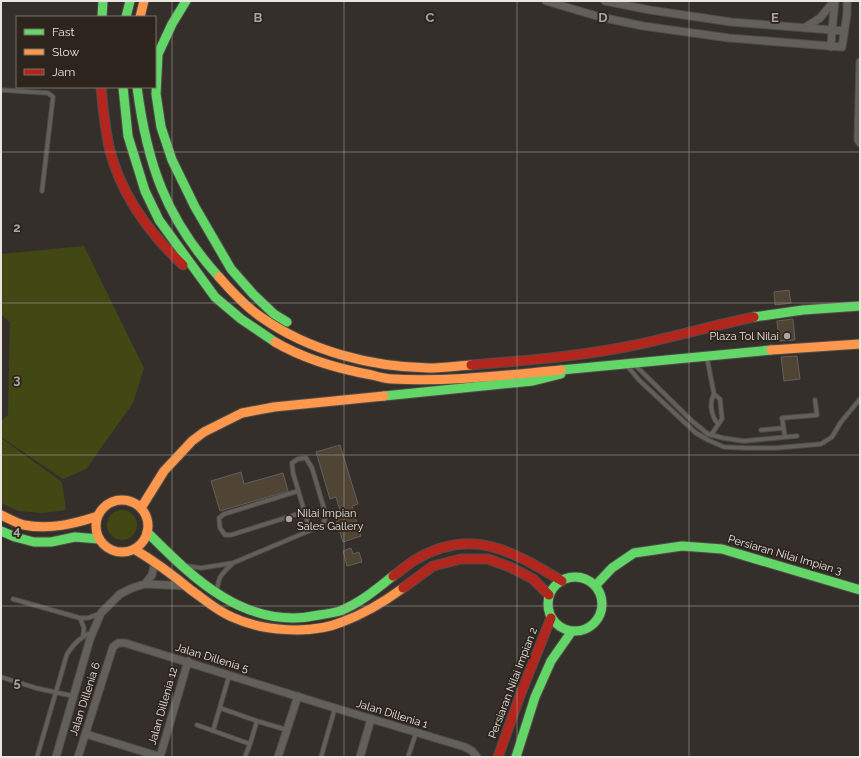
<svg xmlns="http://www.w3.org/2000/svg" width="861" height="758" viewBox="0 0 861 758" font-family="Raleway,sans-serif">
<rect width="100%" height="100%" fill="#342f2a"/>
<path fill="#424813" d="M84,246L144,368L133,403L86,469L63,479L1,437V421L8,415L10,322L1,315V254Z
M1,438L62,482L66,510L43,513L19,511L1,503Z
M107 525a15 15 0 1 1 30 0a15 15 0 1 1-30 0Z"/>
<path fill="#504435" stroke="#635f5b" d="M789,290L791,303L775,305L774,292Z
M793,319L795,340L779,341L777,321Z
M797,356L800,379L784,381L781,357Z
M340,445L358,504L352,506L361,536L343,542L335,516L341,514L336,497L330,499L316,452Z
M241,472L244,484L283,473L288,491L220,511L211,481Z
M351,548L353,554L359,552L362,562L347,566L343,551Z"/>
<g fill="none" stroke-linecap="round" stroke-linejoin="round">
<defs>
<path id="lane" d="M1,90L48,93L53,97L42,191
M707,358L714,394L720,399L722,419L711,435
M636,366L692,421L708,434L723,438L744,441L797,436
M629,368L639,380L696,433L708,440L724,447L747,448H776L821,444L832,437L841,422L860,399
M714,394C709,403 711,416 718,424
M761,430L783,428
M785,437L782,418L817,415L815,400
M298,491L224,514L219,518L220,528L225,535H231L304,512
M187,566L201,568L233,563L323,525L326,515L312,468L306,458L298,459L292,463L293,473L310,530
M217,590C219,575 222,574 232,564
M13,599L80,618H88L101,613
M80,618L84,628L83,636
M1,677L36,688L73,696
M220,708L257,721
M197,725L250,744L245,757
M213,731L229,676
M250,744L257,721L287,730
M37,757L67,654C74,644 80,637 92,632
M321,757L335,708
M408,757L416,733"/>
<path id="street" d="M546,1L600,17L643,26L729,38L842,47L847,14V1
M605,1L650,10L731,22L832,30L835,1
M804,28L820,18L834,1
M831,47L832,30L844,31
M860,62L858,140L860,143
M145,584L152,575L155,562
M86,734L161,757
M56,757L90,639L101,613L120,594L132,588L145,584L186,586
M78,757L113,647L118,643H125L335,708L465,747L472,751L477,757
M160,757L188,661
M278,757L298,696
M360,757L371,719"/>
<path id="fast" d="M186,1L172,24L158,54L156,94L161,127L172,160L195,207L231,269L253,294L274,314L287,322
M102,17L103,1
M126,17L130,1
M123,87L128,136L145,191L159,220L215,297L241,319L275,342
M137,87C147,164 166,219 219,277
M754,317L803,310L860,306
M561,370L771,350
M384,396L533,381L561,374
M1,531L15,537L34,542H51L75,537L99,539
M147,532C194,579 246,631 319,615C326,614 333,613 340,611C360,603 377,589 393,576
M548 604a27 27 0 1 1 54 0a27 27 0 1 1-54 0Z
M595,586L612,568L634,553L682,546L722,549L860,590
M516,757L535,697L551,661L572,631"/>
<path id="slow" d="M140,17L144,1
M219,277C232,292 245,306 261,317C309,351 371,367 429,368C443,368 457,366 471,365
M275,342C304,359 339,369 372,375C379,377 386,379 393,379C449,382 505,375 561,370
M771,350L860,344
M96 526a26 26 0 1 1 52 0a26 26 0 1 1-52 0Z
M141,508L164,471L192,441L204,432L242,413L274,407L384,396
M1,515C8,518 16,523 24,525C49,530 74,524 98,516
M134,549C154,561 173,575 191,590C204,599 217,611 232,617C262,631 311,635 342,622C364,614 384,602 403,588"/>
<path id="jam" d="M101,87C103,108 105,130 110,151C122,196 149,233 183,265
M471,365C521,361 571,357 620,348C665,340 709,326 754,317
M393,576C401,571 408,564 415,560C471,526 512,551 562,581
M403,588L433,566L461,559H488L510,567L533,579L549,595
M498,757L521,693L551,618"/>
</defs>
<use href="#lane" stroke="#504c49" stroke-width="5.5"/>
<use href="#street" stroke="#504c49" stroke-width="9"/>
<use href="#fast" stroke="#504c49" stroke-width="11"/>
<use href="#slow" stroke="#504c49" stroke-width="11"/>
<use href="#jam" stroke="#504c49" stroke-width="11"/>
<use href="#lane" stroke="#63605c" stroke-width="3.5"/>
<use href="#street" stroke="#63605c" stroke-width="7"/>
<use href="#fast" stroke="#63d668" stroke-width="9"/>
<use href="#slow" stroke="#ff974d" stroke-width="9"/>
<use href="#jam" stroke="#b3261e" stroke-width="9"/>
</g>
<path fill="none" stroke="#aaa5a0" stroke-width="1" stroke-opacity="0.55" d="M172,1V757M344,1V757M517,1V757M689,1V757M1,152H860M1,303H860M1,455H860M1,606H860"/>
<g fill="#aaa5a0" stroke="#2c241d" stroke-width="1.5">
<circle cx="787" cy="336" r="4"/>
<circle cx="289" cy="519" r="4"/>
</g>
<g text-anchor="middle" dominant-baseline="central" stroke-width="3.5" stroke-linejoin="round" paint-order="stroke">
<g font-size="11" fill="#eae5e0" stroke="#2c241d" text-anchor="end">
<text x="779" y="336">Plaza Tol Nilai</text>
<text x="297" y="513" text-anchor="start">Nilai Impian<tspan x="297" dy="13">Sales Gallery</tspan></text>
</g>
<g font-size="11" fill="#eae5e0" stroke="#2c241d">
<text transform="translate(785 555) rotate(16)">Persiaran Nilai Impian 3</text>
<text transform="translate(212 658) rotate(17)">Jalan Dillenia 5</text>
<text transform="translate(513 683) rotate(-69)">Persiaran Nilai Impian 2</text>
<text transform="translate(85 699) rotate(-72)">Jalan Dillenia 6</text>
<text transform="translate(163 706) rotate(-74)">Jalan Dillenia 12</text>
<text transform="translate(392 714) rotate(17)">Jalan Dillenia 1</text>
</g>
</g>
<g font-size="13" text-anchor="middle" font-weight="bold" fill="#aaa5a0" stroke="#2c241d" stroke-width="3.5" stroke-linejoin="round" paint-order="stroke">
<text x="258" y="22">B</text>
<text x="430" y="22">C</text>
<text x="603" y="22">D</text>
<text x="775" y="22">E</text>
<text x="17" y="232">2</text>
<text x="17" y="384">3</text>
<text x="17" y="535">4</text>
<text x="17" y="687">5</text>
</g>
<rect width="861" height="758" fill="none" stroke="#eae5e0" stroke-width="4"/>
<rect x="16" y="16" width="140" height="72" fill="#2c241d" stroke="#78716b"/>
<rect x="24" y="29" width="20" height="6" fill="#63d668" stroke="#78716b"/>
<text x="52" y="36" font-size="12" fill="#eae5e0">Fast</text>
<rect x="24" y="49" width="20" height="6" fill="#ff974d" stroke="#78716b"/>
<text x="52" y="56" font-size="12" fill="#eae5e0">Slow</text>
<rect x="24" y="69" width="20" height="6" fill="#b3261e" stroke="#78716b"/>
<text x="52" y="76" font-size="12" fill="#eae5e0">Jam</text>
</svg>
